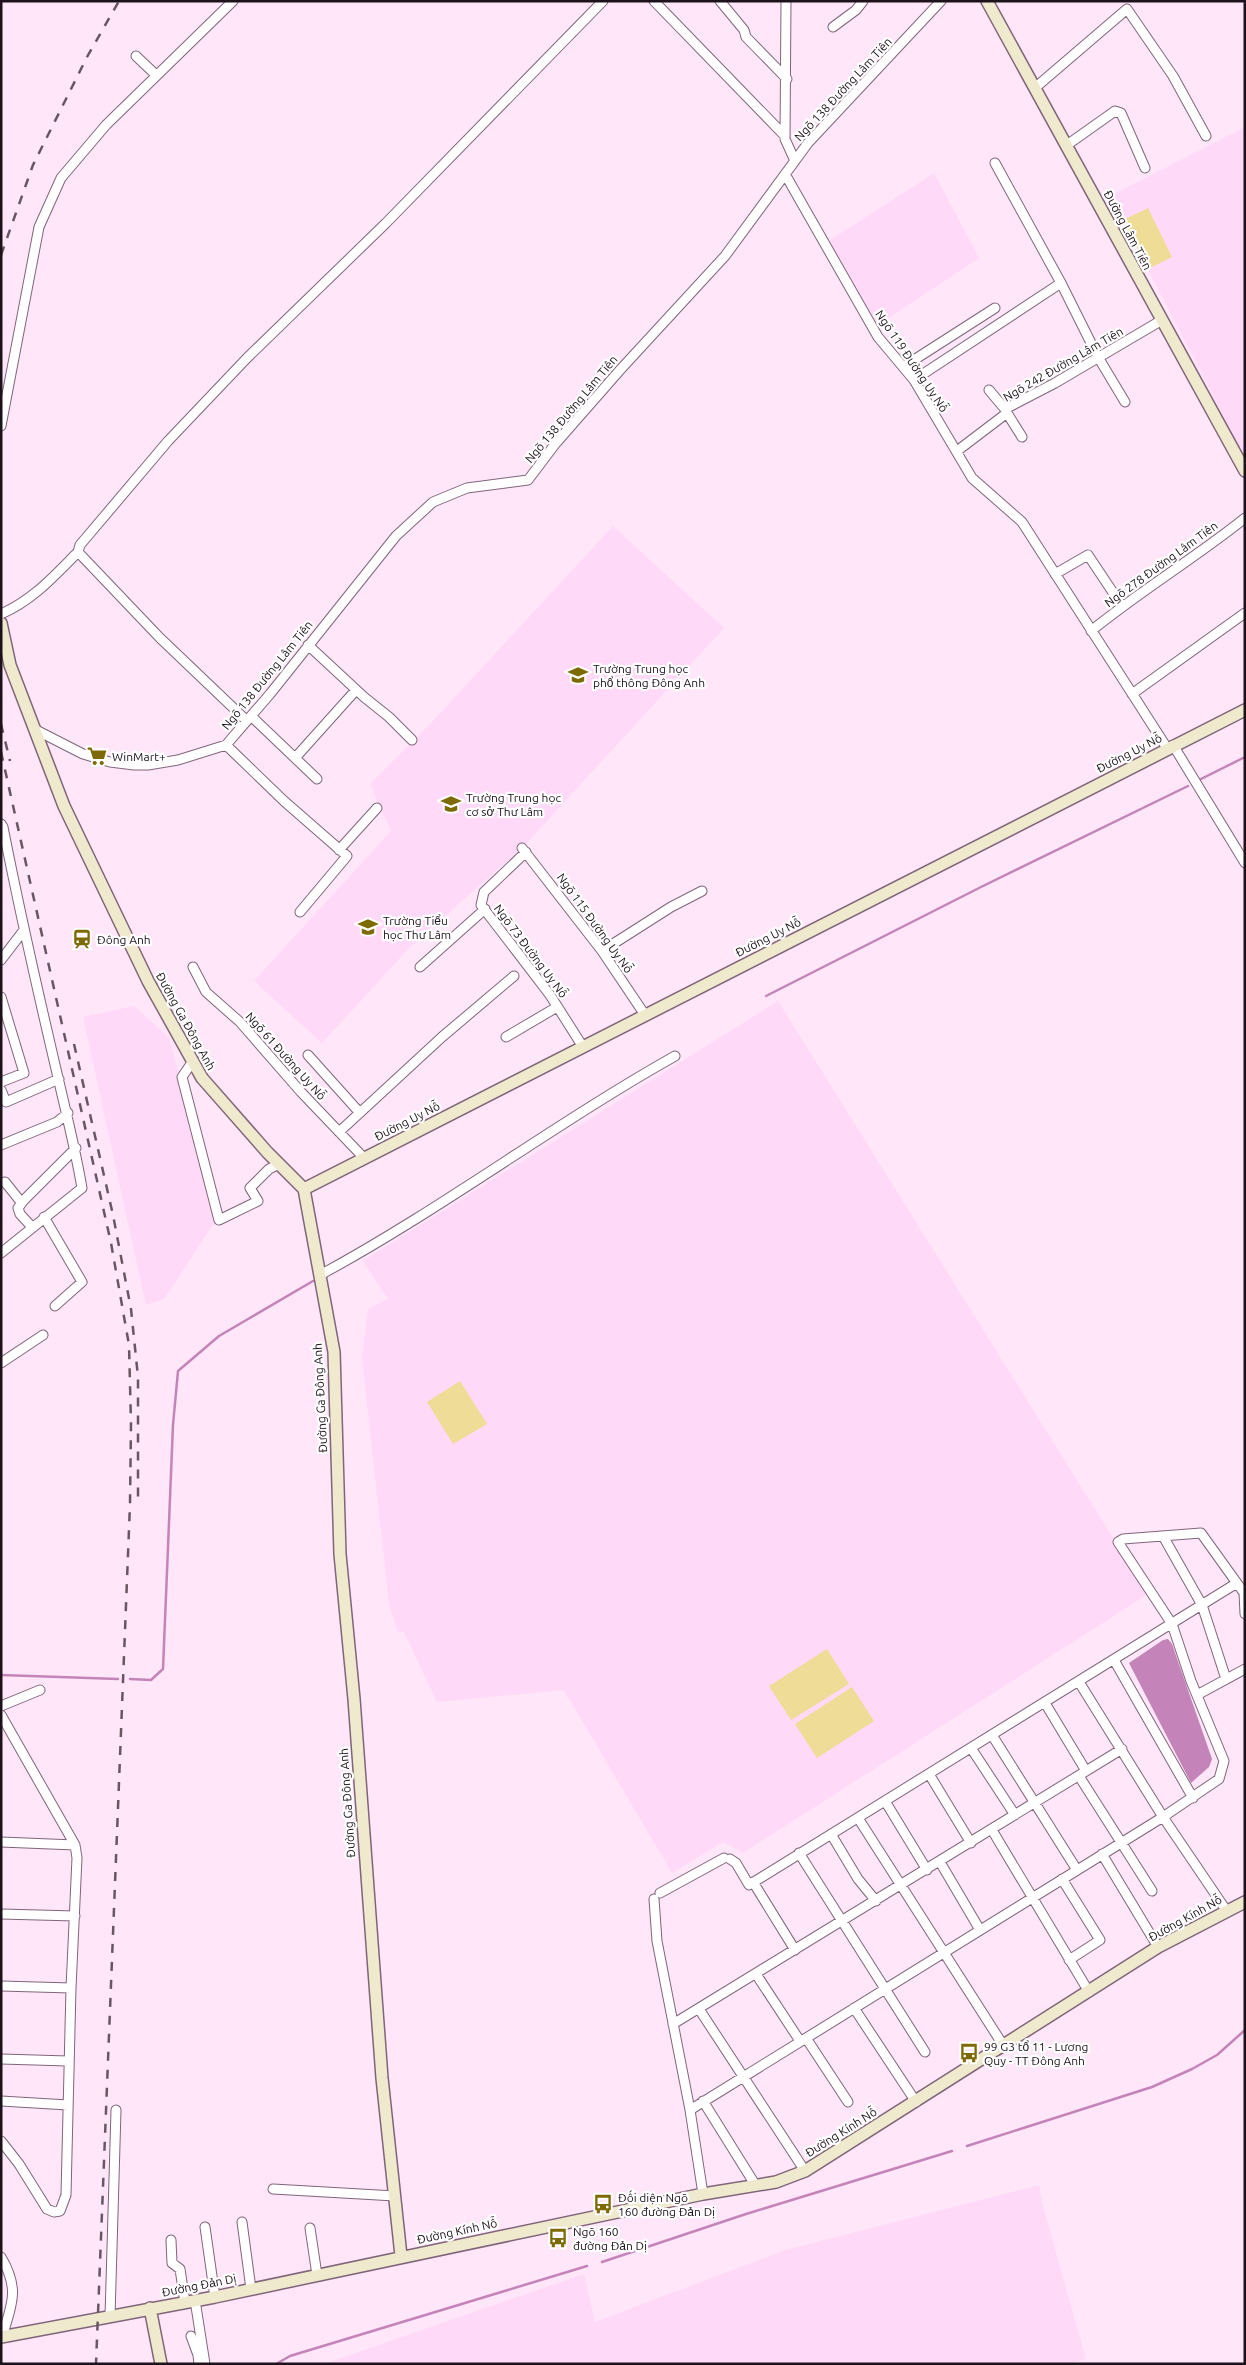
<svg xmlns="http://www.w3.org/2000/svg" width="1246" height="2365" viewBox="0 0 1246 2365" font-family="Ubuntu,sans-serif">
<rect width="100%" height="100%" fill="#ffe6f9"/>
<path fill="#ffd9f7" d="M1245,127V458L1110,196Z
M934,173L979,258L878,325L829,241Z
M613,526L724,628L522,848L410,947L322,1043L254,981L391,831L370,784L432,722Z
M778,1001L1148,1594L743,1853L723,1842L672,1873L564,1690L437,1702L404,1632H398L389,1605L362,1358L368,1309L388,1299L363,1261Z
M134,1006L169,1038L218,1217L164,1299L146,1305L83,1017Z
M1039,2185L1042,2203L1086,2359L1069,2364H324L584,2274L595,2322L786,2250Z"/>
<path fill="#eedc97" d="M1148,208L1172,257L1148,269L1123,220Z
M460,1381L487,1424L453,1444L427,1402Z
M827,1649L849,1684L791,1720L769,1686Z
M852,1687L874,1721L817,1758L795,1724Z"/>
<path fill="#c584b9" d="M1168,1639L1172,1644L1212,1759L1209,1767L1191,1783L1129,1663L1163,1640Z"/>
<g fill="none" stroke-linecap="round" stroke-linejoin="round">
<path stroke="#c584b9" stroke-width="2.5" d="M1199,780L1245,757
M766,996L981,887L1188,786
M1,1675L118,1679
M130,1679L151,1680L163,1669L173,1425L178,1371L219,1336L313,1281
M967,2146L1152,2087L1192,2069L1217,2055L1245,2030
M602,2262L746,2214L952,2151
M276,2364L290,2356L587,2266"/>
<defs>
<path id="street" d="M654,1L785,136
M720,1L744,30L746,37L787,79
M786,1L785,139L795,161
M833,27L856,10L863,1
M136,56L156,75
M1036,87L1127,9L1173,76L1206,136
M1067,145L1115,111L1121,113L1145,168
M995,163L1061,283
M785,174L878,337L914,380L972,478L1022,522L1167,748
M903,367L995,308
M914,380L1061,283L1098,357L1125,402
M989,390L1005,409
M1007,413L1022,437
M1,426L39,227L61,178L106,125L233,1
M957,451L1007,413L1005,409L1055,383L1162,320
M1055,574L1088,555L1122,606
M1,614C33,600 54,576 78,552
M1091,631C1140,591 1195,558 1245,518
M308,645L364,697L389,717L412,740
M1132,694L1245,613
M251,716L317,779
M247,721L160,638L78,552L80,545L168,441L247,358L386,223L603,1
M36,730L83,754L110,762L134,765H148L178,760L226,745L270,694L396,536L433,502L467,488L528,480L556,443L620,370L725,256L808,143L941,1
M226,745L284,801L347,856L300,912
M1173,745L1245,863
M295,758L356,690
M1,824L3,827C19,908 37,988 56,1069C65,1108 75,1147 82,1188L1,1253
M522,848L602,951L645,1015
M339,850L377,808
M526,852L484,892L481,905L550,995L583,1047
M602,951L671,907L702,891
M1,960L24,930
M193,967L206,992L240,1022L301,1092L364,1158
M420,967L485,909
M1,997L24,1073L1,1082
M506,1037L557,1007
M308,1055L360,1113
M193,1061L182,1077L219,1220L258,1201L250,1188L269,1169L279,1164
M1,1090L6,1102L59,1079
M339,1132L442,1037L514,976
M1,1145L57,1122L68,1113
M5,1182L21,1202L24,1200L76,1148
M24,1200L18,1208L20,1214L32,1227
M44,1217L82,1282L55,1306
M320,1275C442,1209 554,1124 675,1056
M1,1363L43,1335
M1163,1536L1202,1605L1226,1679
M1114,1660L1193,1798
M1079,1682L1163,1817L1226,1910
M1197,1695L1245,1669
M1045,1703L1086,1771
M1,1706L40,1690
M1,1715L75,1845L77,1858L71,1988L66,2195L60,2211L54,2212L47,2209L19,2164L1,2141
M992,1735L1077,1870
M971,1748L1015,1815
M929,1774L971,1843
M1079,1776L1152,1891
M885,1801L927,1870
M858,1818L1003,2045
M992,1830L1089,1992
M831,1834L858,1879L876,1901
M1,1842L75,1845
M799,1853L925,2052
M1102,1854L1158,1947
M730,1859L736,1863L749,1885L1237,1583
M940,1862L980,1930
M1062,1879L1100,1940L1069,1960
M753,1882L795,1950
M660,1893L724,1858
M654,1899L657,1941L690,2110L703,2194
M1,1914L75,1916
M756,1974L800,2041
M1,1986L71,1988
M854,2008L916,2102
M699,2009L805,2171
M673,2024L1122,1749
M806,2038L848,2102
M1,2059L68,2061
M1,2101L68,2105
M703,2101L756,2186
M690,2110L1163,1817L1219,1779L1224,1761L1191,1681L1172,1624L1118,1542L1123,1539L1201,1533L1244,1593L1245,1614
M273,2189L395,2196
M242,2222L251,2289
M205,2227L215,2297
M310,2228L317,2275
M171,2240L172,2263L180,2269L185,2302
M1,2257C20,2289 12,2304 2,2337
M195,2300L205,2364
M110,2317L116,2110
M191,2336L198,2355L199,2364"/>
<path id="secondary" d="M987,1L1245,471
M1,623L10,665L64,806L148,981L202,1078L267,1152L304,1189L334,1352L340,1554L354,1699L382,2078L401,2256
M304,1189L1245,710
M150,2308L161,2364
M1,2337L215,2297L703,2194L776,2182L805,2171L1158,1947L1245,1902"/>
</defs>
<use href="#street" stroke="#80657a" stroke-width="11"/>
<use href="#secondary" stroke="#80657a" stroke-width="14"/>
<use href="#street" stroke="#fff" stroke-width="9"/>
<use href="#secondary" stroke="#efe9ce" stroke-width="11"/>
<path stroke="#665763" stroke-width="2.5" stroke-dasharray="9 9" stroke-linecap="butt" d="M1,255L33,165L87,57L119,1
M1,724L10,761
M1,752L111,1243L129,1345L131,1423L130,1504L96,2364
M74,1044L113,1215L131,1309L138,1377V1500"/>
</g>
<defs>
<symbol id="school-bare" viewBox="-9 -9 18 18"><path d="M0-5L7-2L0 1L-7-2ZM-4 1L0 2.5L4 1V4Q0 6-4 4Z" fill="#7e6a02" stroke="#fff" stroke-width="2.5" paint-order="stroke"/></symbol>
<symbol id="supermarket-bare" viewBox="-9 -9 18 18"><path d="M-6-5.5h2.5l.6 2H6L4.5 2H-2.5L-4.4-4H-6ZM-1.5 3.2a1.3 1.3 0 1 0 .1 0ZM3 3.2a1.3 1.3 0 1 0 .1 0Z" fill="#7e6a02" stroke="#fff" stroke-width="2.5" paint-order="stroke"/></symbol>
<symbol id="station-bare" viewBox="-9 -9 18 18"><path d="M-3-6H3Q5-6 5-4V2Q5 4 3 4L4.5 6H3L1.5 4h-3L-3 6H-4.5L-3 4Q-5 4-5 2V-4Q-5-6-3-6ZM-3.5-4v3h7v-3ZM-3.5 1v1.5H-2V1ZM2 1v1.5H3.5V1Z" fill="#7e6a02" stroke="#fff" stroke-width="2.5" paint-order="stroke"/></symbol>
<symbol id="bus-bare" viewBox="-9 -9 18 18"><path d="M-5-6H5V4H4V6H2V4H-2V6H-4V4H-5ZM-3.5-4V0h7V-4ZM-3.5 1.2v1.5H-2V1.2ZM2 1.2v1.5H3.5V1.2Z" fill="#7e6a02" stroke="#fff" stroke-width="2.5" paint-order="stroke"/></symbol>
</defs>
<g fill-rule="evenodd">
<use href="#school-bare" x="564" y="661" width="28" height="28"/>
<use href="#supermarket-bare" x="83" y="742" width="28" height="28"/>
<use href="#school-bare" x="437" y="790" width="28" height="28"/>
<use href="#school-bare" x="354" y="913" width="28" height="28"/>
<use href="#station-bare" x="68" y="925" width="28" height="28"/>
<use href="#bus-bare" x="955" y="2039" width="28" height="28"/>
<use href="#bus-bare" x="589" y="2190" width="28" height="28"/>
<use href="#bus-bare" x="544" y="2224" width="28" height="28"/>
</g>
<g text-anchor="middle" dominant-baseline="central" stroke-width="4.5" stroke-linejoin="round" paint-order="stroke">
<g font-size="12" fill="#1d121b" stroke="#fff">
<text transform="translate(843 89) rotate(-47)">Ngõ 138 Đường Lâm Tiên</text>
<text transform="translate(1128 230) rotate(62)">Đường Lâm Tiên</text>
<text transform="translate(912 361) rotate(56)">Ngõ 119 Đường Uy Nỗ</text>
<text transform="translate(1063 364) rotate(-30)">Ngõ 242 Đường Lâm Tiên</text>
<text transform="translate(571 409) rotate(-50)">Ngõ 138 Đường Lâm Tiên</text>
<text transform="translate(1161 564) rotate(-36)">Ngõ 278 Đường Lâm Tiên</text>
<text transform="translate(267 675) rotate(-51)">Ngõ 138 Đường Lâm Tiên</text>
<text transform="translate(1129 753) rotate(-27)">Đường Uy Nỗ</text>
<text transform="translate(595 923) rotate(54)">Ngõ 115 Đường Uy Nỗ</text>
<text transform="translate(768 937) rotate(-27)">Đường Uy Nỗ</text>
<text transform="translate(531 951) rotate(53)">Ngõ 73 Đường Uy Nỗ</text>
<text transform="translate(186 1021) rotate(61)">Đường Ga Đông Anh</text>
<text transform="translate(286 1056) rotate(48)">Ngõ 61 Đường Uy Nỗ</text>
<text transform="translate(407 1121) rotate(-27)">Đường Uy Nỗ</text>
<text transform="translate(320 1398) rotate(-93)">Đường Ga Đông Anh</text>
<text transform="translate(347 1803) rotate(-94)">Đường Ga Đông Anh</text>
<text transform="translate(1185 1918) rotate(-29)">Đường Kính Nỗ</text>
<text transform="translate(841 2132) rotate(-32)">Đường Kính Nỗ</text>
<text transform="translate(457 2231) rotate(-12)">Đường Kính Nỗ</text>
<text transform="translate(199 2285) rotate(-11)">Đường Đản Dị</text>
</g>
<g font-size="12" fill="#1d121b" stroke="#fff" text-anchor="start">
<text x="593" y="668">Trường Trung học<tspan x="593" dy="14">phổ thông Đông Anh</tspan></text>
<text x="112" y="756">WinMart+</text>
<text x="466" y="797">Trường Trung học<tspan x="466" dy="14">cơ sở Thư Lâm</tspan></text>
<text x="383" y="920">Trường Tiểu<tspan x="383" dy="14">học Thư Lâm</tspan></text>
<text x="97" y="939">Đông Anh</text>
<text x="984" y="2046">99 G3 tổ 11 - Lương<tspan x="984" dy="14">Quy - TT Đông Anh</tspan></text>
<text x="618" y="2197">Đối diện Ngõ<tspan x="618" dy="14">160 đường Đản Dị</tspan></text>
<text x="573" y="2231">Ngõ 160<tspan x="573" dy="14">đường Đản Dị</tspan></text>
</g>
</g>
<rect width="1246" height="2365" fill="none" stroke="#1d121b" stroke-width="5"/>
</svg>
